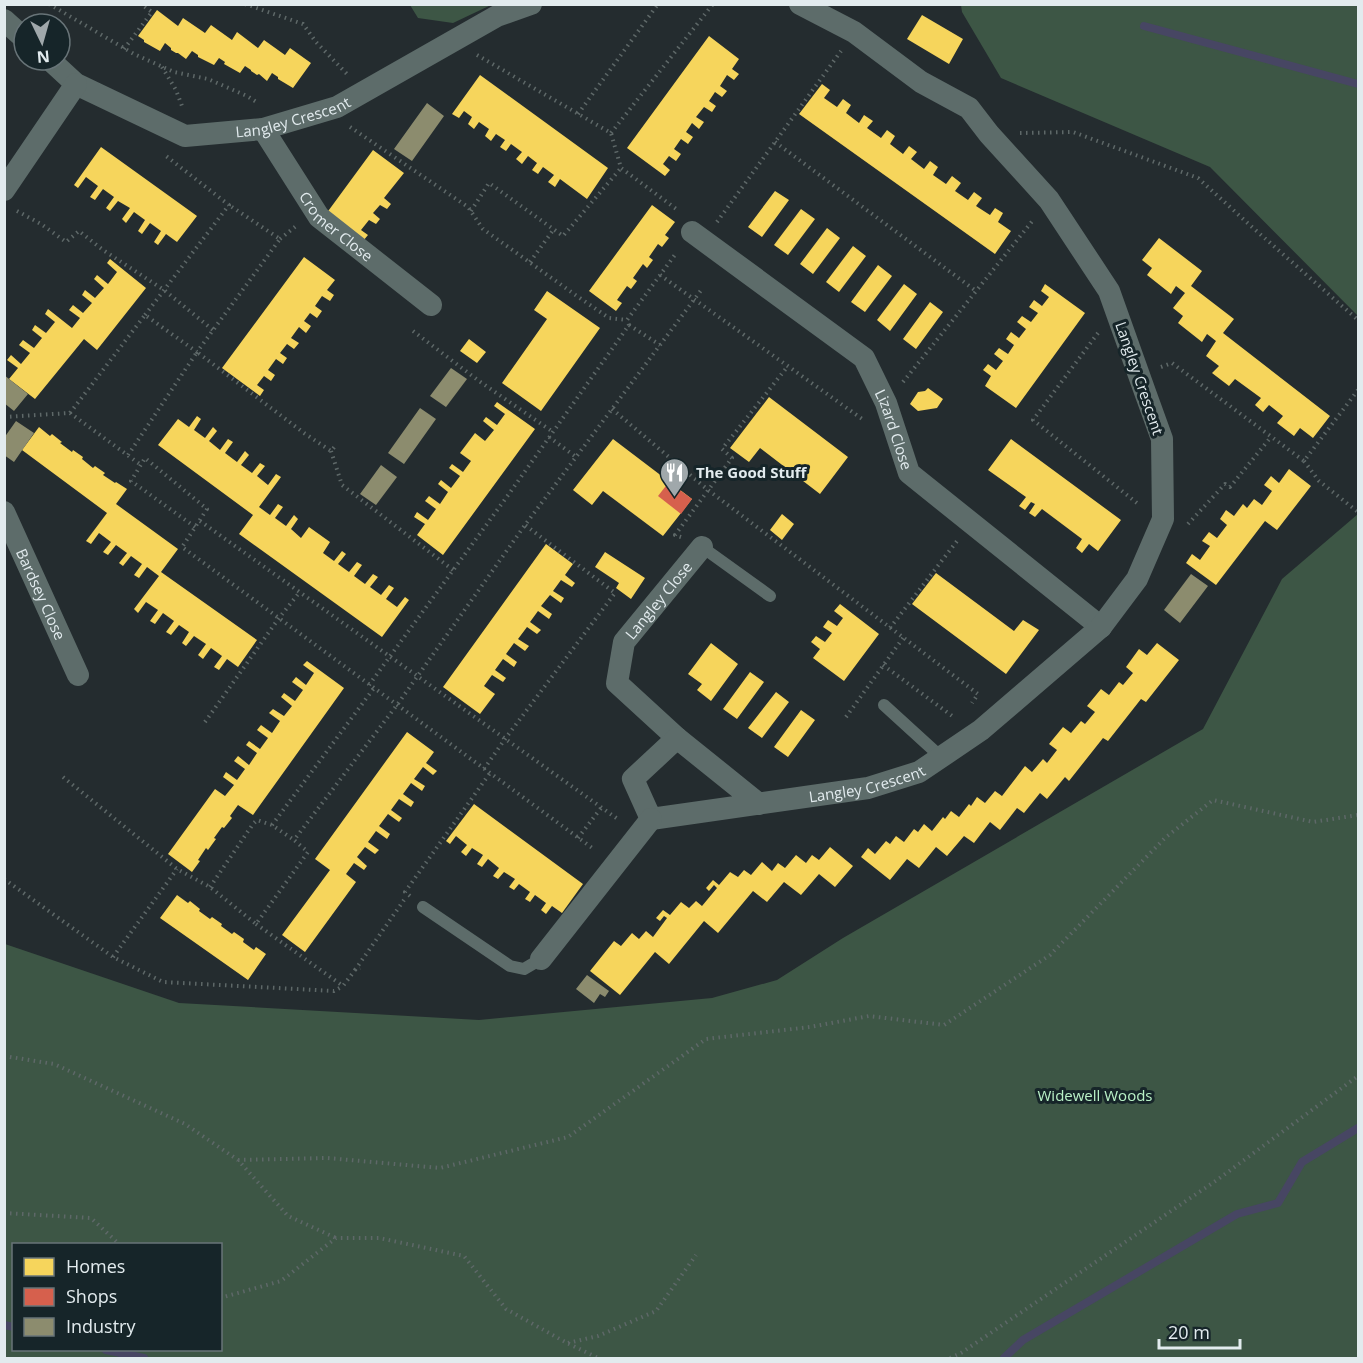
<svg xmlns="http://www.w3.org/2000/svg" width="1363" height="1363" viewBox="0 0 1363 1363" font-family="'Open Sans',sans-serif">
<rect width="100%" height="100%" fill="#242c2f"/>
<path fill="#3d5645" fill-rule="evenodd" d="M410,5H491L453,23L418,18Z
M961,5H1358V316L1210,167L1001,78L962,12Z
M1358,514V1358H5V944L179,1003L479,1020L712,998L777,980L843,938L1203,729L1282,579ZM14,1244H220V1350H14Z"/>
<path fill="#f6d55c" d="M157,10L178,26L183,18L205,33L211,25L232,40L237,32L258,48L264,40L285,55L290,48L311,63L293,88L278,79V77L272,73L267,81L259,74L257,75L251,71V70L245,66L240,73L224,64L225,62L219,58L214,65L198,57V55L192,51L186,59L178,53H176L171,50V48L165,43L160,51L144,42V40L138,36Z
M922,15L963,39L949,64L907,39Z
M709,36L739,59L732,69L739,74L734,80L727,75L720,86L727,91L722,97L715,92L709,101L716,106L712,112L704,107L696,117L704,122L699,129L692,123L686,132L693,137L688,144L681,139L674,149L681,154L676,161L669,156L663,164L670,170L665,176L627,148Z
M480,75L608,168L587,199L560,179L555,187L548,182L554,175L543,167L538,174L532,170L537,163L528,156L522,164L516,159L522,152L511,144L506,151L500,147L505,140L496,134L491,141L485,136L489,129L479,122L474,129L468,124L472,117L464,111L459,118L452,114Z
M822,84L830,90L824,98L837,107L843,99L851,105L846,113L859,123L864,115L873,121L867,128L881,138L887,130L895,136L890,144L903,154L909,146L917,152L911,159L924,169L930,161L938,167L933,175L946,184L952,176L961,183L955,191L968,200L974,192L982,198L976,206L990,215L995,208L1003,213L998,222L1011,231L995,254L799,114Z
M101,147L197,216L177,242L166,234L158,245L154,242L161,231L150,223L142,234L138,231L145,220L134,212L126,223L122,219L130,208L118,201L110,211L106,208L114,197L103,189L95,200L90,197L98,186L86,177L78,188L74,185Z
M373,150L404,173L384,198L391,204L387,209L380,205L373,213L380,219L376,224L369,220L361,230L368,235L363,241L326,214Z
M775,191L789,200L762,237L748,227Z
M652,205L675,222L665,235L669,238L662,247L658,244L649,257L653,260L647,268L643,264L633,278L637,281L631,289L627,286L617,300L622,303L616,311L589,291Z
M801,209L815,219L788,255L774,245Z
M827,228L840,238L813,274L800,264Z
M1159,238L1202,271L1191,286L1234,319L1223,333L1330,416L1313,438L1300,428L1294,436L1277,423L1283,416L1269,405L1263,412L1255,405L1261,398L1235,379L1229,386L1212,373L1219,366L1206,356L1216,341L1207,334L1202,342L1178,323L1183,316L1173,308L1185,293L1176,286L1171,294L1147,275L1152,268L1142,260Z
M853,246L866,256L839,292L826,282Z
M304,257L335,280L327,290L334,295L330,301L322,296L315,306L322,311L317,318L310,313L304,321L311,326L306,333L299,327L291,338L299,343L294,349L287,344L280,353L287,358L283,364L276,359L268,370L275,375L271,381L264,376L257,385L264,390L260,396L222,368Z
M110,259L146,288L97,350L84,339L35,399L9,379L18,368L7,360L11,355L21,364L30,353L19,345L23,340L34,348L42,338L32,330L35,325L46,333L55,322L45,314L48,309L72,328L80,318L69,310L73,305L83,313L92,303L82,295L85,290L95,298L104,288L94,279L97,275L108,284L117,272L107,263Z
M878,265L892,276L865,312L851,302Z
M904,284L917,294L890,331L877,320Z
M1045,284L1085,313L1016,408L985,386L991,376L983,370L988,364L996,370L1003,361L994,354L999,348L1008,354L1014,345L1006,339L1011,332L1019,338L1026,329L1017,322L1022,316L1031,322L1038,313L1029,307L1034,300L1042,306L1049,297L1041,291Z
M547,291L600,328L541,411L502,383L547,319L534,310Z
M930,302L943,312L916,349L903,339Z
M469,339L486,352L477,363L460,351Z
M928,388L943,399L937,408L918,411L910,404L918,392L925,391Z
M769,397L848,457L820,494L760,448L749,462L730,448Z
M497,402L535,429L443,555L417,535L425,524L414,517L417,512L428,520L436,509L425,501L429,496L440,504L448,492L438,484L441,480L451,488L460,476L449,468L452,464L463,472L471,461L460,453L475,433L485,441L494,430L483,421L486,417L497,425L505,414L494,406Z
M197,416L201,419L194,430L205,438L213,427L217,431L209,441L220,450L228,439L233,442L225,453L237,462L245,451L249,455L241,465L252,473L260,463L265,466L257,476L268,485L276,474L281,477L259,507L270,515L278,504L283,507L275,518L286,526L294,515L298,519L291,529L301,538L309,527L330,542L323,553L334,561L342,551L346,554L338,564L349,572L357,562L362,565L354,576L365,584L373,574L378,577L370,587L381,595L389,585L394,588L386,599L397,607L405,597L409,600L382,637L239,534L253,515L158,445L178,419L189,427Z
M39,427L50,436L52,434L62,442L60,443L72,452L73,450L83,457L82,459L93,468L95,466L105,473L103,475L115,483L116,482L127,489L116,504L178,549L161,572L257,640L238,667L227,659L219,670L214,667L222,656L211,648L203,659L198,655L206,644L194,636L186,646L182,643L189,632L179,625L171,635L166,632L174,621L163,613L155,624L150,621L158,610L146,602L138,613L134,609L159,576L147,567L139,578L134,575L142,564L131,556L123,566L119,563L127,553L116,545L108,555L103,552L111,542L99,533L91,544L86,541L107,513L22,450Z
M613,439L692,499L663,536L603,491L592,505L573,490Z
M1011,439L1121,520L1098,551L1089,544L1082,553L1076,548L1082,539L1042,509L1035,517L1029,513L1035,504L1031,502L1025,510L1019,506L1026,497L988,470Z
M1289,469L1311,486L1277,530L1265,521L1216,585L1186,563L1192,554L1200,560L1210,546L1202,541L1209,532L1217,538L1227,525L1220,519L1226,510L1234,516L1243,504L1247,508L1254,499L1262,505L1272,491L1264,485L1271,476L1279,483Z
M782,514L794,524L782,540L770,530Z
M546,544L573,564L565,575L575,583L572,587L561,580L553,591L564,598L561,603L550,595L541,606L552,614L549,619L538,611L530,622L541,630L537,634L527,627L518,639L529,646L525,651L514,643L506,654L517,662L514,667L503,659L495,670L506,678L503,682L492,675L484,686L495,694L480,714L443,687Z
M605,552L645,578L631,599L616,588L619,583L595,567Z
M936,573L1014,631L1023,620L1039,630L1006,674L912,604Z
M840,604L879,634L844,681L813,658L820,649L811,642L816,636L825,642L832,633L823,627L828,620L837,626L843,618L834,611Z
M711,643L738,664L711,701L697,690L702,684L688,674Z
M1157,643L1179,660L1146,702L1141,699L1108,741L1103,738L1069,781L1065,777L1047,799L1040,793L1024,813L1017,808L1000,830L990,822L974,843L964,836L947,856L936,847L919,868L907,859L890,880L861,857L868,848L875,854L886,841L890,844L896,836L904,842L914,829L918,832L924,824L932,831L943,817L945,819L951,811L959,817L969,804L971,806L977,797L985,803L995,791L1002,796L1025,766L1032,772L1043,759L1047,763L1057,750L1049,744L1063,727L1071,733L1081,721L1085,724L1095,712L1087,706L1101,689L1109,695L1119,682L1123,685L1133,673L1126,667L1139,649L1147,655Z
M307,661L344,688L253,815L238,805L230,816L232,818L224,828L222,827L214,838L216,839L208,850L206,848L198,860L200,861L192,872L168,854L215,789L225,796L234,785L223,777L226,772L237,780L245,769L234,761L238,756L249,765L257,753L246,745L249,741L260,749L268,738L257,730L261,725L272,733L280,721L269,713L273,709L284,716L292,706L281,697L284,693L295,701L303,690L292,682L296,677L306,685L314,673L303,665Z
M750,672L764,682L737,719L723,709Z
M776,692L789,702L762,738L748,728Z
M801,710L815,720L788,757L774,747Z
M407,732L434,752L426,763L437,771L433,775L423,767L414,779L425,786L422,791L411,783L403,794L414,802L411,807L399,799L391,810L402,818L399,822L388,814L379,826L390,834L387,839L376,831L368,842L379,850L375,854L365,847L357,857L367,866L364,870L354,863L346,874L356,882L305,952L282,935L330,870L315,859Z
M474,804L583,884L562,913L552,906L546,914L541,910L546,903L535,895L530,902L525,899L530,892L519,884L514,890L509,887L515,879L504,872L498,879L493,876L499,868L488,859L482,867L477,864L483,855L472,848L466,856L461,852L467,845L456,836L450,844L446,841Z
M830,847L853,866L835,887L819,874L801,895L784,882L767,902L753,891L718,933L704,921L669,964L655,952L620,995L590,971L614,941L621,946L632,933L639,939L646,931L653,937L667,918L664,916L660,921L656,918L663,910L670,915L681,902L689,908L696,901L702,906L717,888L714,885L709,891L706,888L713,880L719,885L730,872L738,877L744,870L751,875L762,862L772,871L778,863L785,868L796,855L806,863L812,855L819,860Z
M177,895L188,903L190,901L200,909L199,911L210,919L212,917L222,924L221,926L232,934L234,932L244,939L243,942L254,950L256,947L266,954L248,980L160,918Z"/>
<path fill="#d6604d" d="M669,482L692,499L681,514L658,496Z"/>
<path fill="#8c8c6e" d="M427,103L444,116L412,161L394,149Z
M451,368L467,379L446,407L430,396Z
M4,375L28,394L14,411L4,403Z
M420,408L436,419L404,464L388,453Z
M16,421L34,433L14,462L4,455V438Z
M381,465L397,477L376,505L360,494Z
M1191,574L1208,586L1180,623L1164,610Z
M587,975L609,991L605,997L600,994L594,1003L576,989Z"/>
<g fill="none" stroke-linecap="round" stroke-linejoin="round">
<path stroke="#474663" stroke-width="8" d="M1144,26L1358,84
M4,1325L14,1327
M106,1350L144,1358
M1004,1358L1023,1340L1237,1214L1278,1203L1302,1162L1358,1128"/>
<path stroke="#5e6868" stroke-width="4" stroke-dasharray="1.5 4.5" stroke-linecap="butt" d="M49,4L134,54L174,72L208,79L247,96L258,103
M245,4L303,24L316,42L347,74
M124,49L152,12L141,4
M477,55L611,133L621,168L679,211
M162,67L176,90L182,106
M578,114L658,4
M350,127L468,207L483,229L574,294L609,318L627,320
M611,133L713,4
M1020,133L1073,132L1198,178L1252,227L1358,320
M775,142L976,291
M17,211L41,224L66,242L79,231L103,250L164,290L213,330
M471,211L489,183L563,236L621,168
M717,222L841,51
M280,239L296,226
M530,262L554,229
M660,275L865,421
M145,315L229,205L166,156
M629,325L660,345
M413,331L479,381L553,432
M1098,333L1033,420L1137,503
M1161,367L1172,363L1304,461L1358,390
M903,382L1034,219
M612,409L708,490L978,694L972,703
M70,413L145,315L197,352L280,239L229,205
M4,417L70,413L141,465
M549,437L576,457
M331,451L342,485L453,570
M128,455L197,352L304,433L331,451L337,444
M1304,461L1319,481L1358,512
M200,521L619,820
M1188,524L1225,484L1230,487L1271,437
M195,527L131,481L145,458L207,509L182,547L595,850
M681,537L675,535L732,458L722,449L788,366
M890,628L957,541
M883,665L955,718
M369,685L506,498L629,325L627,320L677,252
M846,717L903,638
M205,722L279,618L299,593
M484,769L505,739L615,593L525,525
M63,777L177,869L210,887L256,924L308,852L294,840L397,705L525,525L702,289
M272,825L374,688
M578,838L601,808
M4,879L113,957L163,982L334,991L343,986
M210,887L253,824L257,820L272,825L294,840
M410,896L405,892L490,773
M256,924L343,986L355,970L360,968
M113,957L177,869
M355,970L404,900
M4,1056L54,1064L185,1124L238,1160L288,1216L336,1238
M238,1160L327,1158L440,1168L568,1137L706,1039L810,1027L869,1016L944,1025L1050,955L1165,838L1213,800L1313,822L1358,815
M4,1213L91,1218L119,1244
M220,1298L281,1281L336,1238H379L464,1256L506,1309L567,1343L598,1358
M568,1343L598,1336L656,1311L696,1255
M950,1358L961,1353L1217,1180L1358,1076"/>
<path stroke="#5d6c6a" stroke-width="12" d="M702,547L770,596
M884,705L941,757
M423,907L510,966L524,969L541,959"/>
<g stroke="#5d6c6a" stroke-width="22">
<path d="M4,20L24,38"/>
<path id="s1" d="M50,60L76,84L185,136L263,129L337,107L497,16L531,4"/>
<path id="s2" d="M263,129L319,217L431,305"/>
<path d="M4,190L76,84"/>
<path id="s3" d="M692,232L864,358L886,403L909,473L1101,627"/>
<path id="s4" d="M4,512L78,675"/>
<path id="s5" d="M677,738L617,683L624,642L702,547"/>
<path id="s6" d="M759,804L677,738L633,779L651,819L868,788L919,772L981,730L1101,627L1137,579L1163,519L1162,439L1145,392L1109,291L1049,200L989,134L969,108L921,82L854,32L800,4"/>
<path d="M541,959L651,819"/>
</g>
</g>
<defs>
<symbol id="restaurant-pin" viewBox="-11 -11 22 30"><path d="M0 17L-7.5 6A9.5 9.5 0 1 1 7.5 6Z" fill="#a0a8ab" stroke="#162529"/><path d="M-5-6h1v4h1v-4h1v4h1v-4h1v5L-1.5 .5V6h-2V.5L-5-1ZM5-6V6H3V1.5H1.5Q1.5-4 5-6Z" fill="#fff"/></symbol>
</defs>
<g fill-rule="evenodd">
<use href="#restaurant-pin" x="658" y="456" width="33" height="45"/>
</g>
<g text-anchor="middle" dominant-baseline="central" stroke-width="6" stroke-linejoin="round" paint-order="stroke">
<g font-size="15" fill="#e2ebee" stroke="#162529">
<text stroke="none"><textPath href="#s1" startOffset="266">Langley Crescent</textPath></text>
<text stroke="none"><textPath href="#s2" startOffset="123">Cromer Close</textPath></text>
<text transform="translate(1140 378) rotate(71)">Langley Crescent</text>
<text stroke="none"><textPath href="#s3" startOffset="291">Lizard Close</textPath></text>
<text stroke="none"><textPath href="#s4" startOffset="90">Bardsey Close</textPath></text>
<text stroke="none"><textPath href="#s5" startOffset="177">Langley Close</textPath></text>
<text stroke="none"><textPath href="#s6" startOffset="428">Langley Crescent</textPath></text>
</g>
<g font-size="15" font-weight="bold" fill="#e2ebee" stroke="#162529" text-anchor="start">
<text x="696" y="472">The Good Stuff</text>
</g>
<g font-size="15" fill="#baf2c7" stroke="#162529">
<text x="1095" y="1095">Widewell Woods</text>
</g>
</g>
<rect width="1363" height="1363" fill="none" stroke="#e2ebee" stroke-width="12"/>
<rect x="12" y="1243" width="210" height="108" fill="#162529" stroke="#687478" stroke-width="1.5"/>
<rect x="24" y="1258" width="30" height="18" fill="#f6d55c" stroke="#687478" stroke-width="1.5"/>
<text x="66" y="1273" font-size="18" fill="#e2ebee">Homes</text>
<rect x="24" y="1288" width="30" height="18" fill="#d6604d" stroke="#687478" stroke-width="1.5"/>
<text x="66" y="1303" font-size="18" fill="#e2ebee">Shops</text>
<rect x="24" y="1318" width="30" height="18" fill="#8c8c6e" stroke="#687478" stroke-width="1.5"/>
<text x="66" y="1333" font-size="18" fill="#e2ebee">Industry</text>
<g transform="translate(42 42) rotate(175)"><circle r="28" fill="#162529" stroke="#687478" stroke-width="1.5"/>
<path d="M0-4.5L10 22L0 15L-10 22Z" fill="#a0a8ab"/>
<text y="-9" font-size="16" font-weight="bold" text-anchor="middle" fill="#e2ebee">N</text>
</g>
<path d="M1159 1339v9h81v-9" fill="none" stroke="#e2ebee" stroke-width="3"/>
<text x="1168" y="1339" font-size="18" fill="#e2ebee" stroke="#162529" stroke-width="4.5" paint-order="stroke">20 m</text>
</svg>
